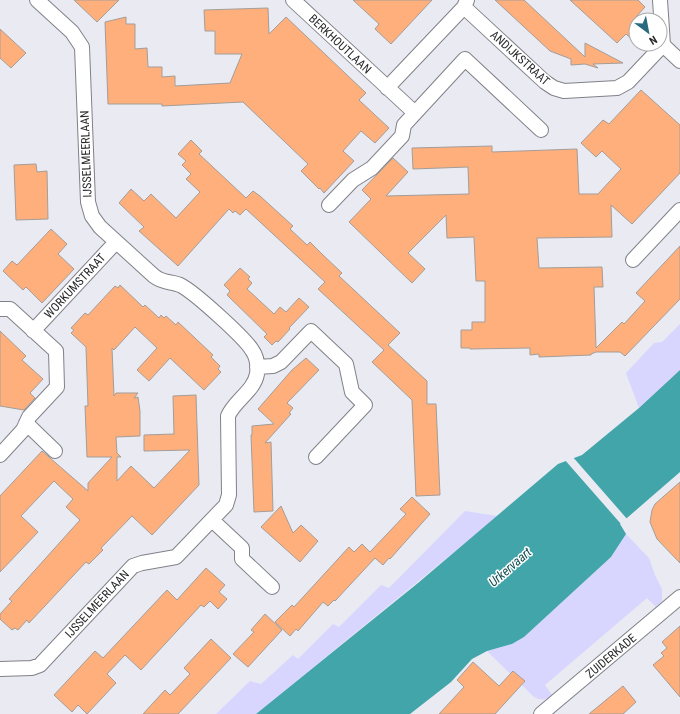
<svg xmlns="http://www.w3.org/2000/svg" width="680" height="714" viewBox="0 0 680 714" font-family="'Roboto Condensed',sans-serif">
<rect width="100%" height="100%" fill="#eaeaf2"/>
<path fill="#d8d6ff" d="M680,324V370L639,408L626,373L654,343L662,342Z
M465,511L498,516L256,714H216L250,681L261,684L293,655L298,659L333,624L339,627L381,585L389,588Z
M626,534L649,558L655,575L662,589V601L656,607L647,598L545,685L552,695C547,700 540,701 534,697L487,651L512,644L524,637L611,557Z"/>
<path fill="#41a5a9" d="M680,370V472L620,524L626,534L611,557L524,637L512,644L487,651L472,659L451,682L410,714H256L418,583L558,464L582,455L639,408Z"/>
<path fill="#eaeaf2" d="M572,456L628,520L623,525L628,532L564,459Z"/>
<path fill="#feaf7c" stroke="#a49d98" d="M74,0H119L97,22Z
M353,0H432L391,44L375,29L379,24Z
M495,0H524L585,57V43L623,63L593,64L598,68L585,64L571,65V59L550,51Z
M570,0H638L645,7L636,17V43L626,34L617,43Z
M268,8L269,34L286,17L366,93L359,100L389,128L375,143L361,131L343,151L354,161L324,193L320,188L319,189L301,171L308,164L243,102L162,106V104H108L105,22L126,17V24H135V49L147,48L148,67H162V77L175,76V86L230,83L242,54H215V31H205L204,10Z
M0,29L26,53L11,68L0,58Z
M641,90L680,125V173L632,224L611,205L612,237L537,238L539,268L602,267L603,287H594L596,348L622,322L624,324L645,301L636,293L680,246V299L625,356L620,352H596L591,354V355L539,357V354L530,355V348L470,349V348H461V330H472V322H485V281H476L474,237L447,238L446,215L408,253L425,269L412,283L349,222L371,199L362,190L393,158L408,172L386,196L469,194L468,167L413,169L412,148L492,146V152L577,149L579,194H598L621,169L602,151L596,157L581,143L603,120L609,124Z
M191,140L202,151L199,154L246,198L253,191L260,196L293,226L290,229L307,245L310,242L323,255L342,273L339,276L400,333L388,345L427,381V404H436L440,495L416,496L412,400L372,362L384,350L318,289L325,282L246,209L240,215L235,211L233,213L229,209L178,266L139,231L144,227L119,203L131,189L144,201L151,194L176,218L200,192L186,179L191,174L182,165L186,161L178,154Z
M36,164L37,172L47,171L48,219L16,220L14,165Z
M51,229L67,244L58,254L74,269L42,303L26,287L23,290L3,271L12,261L17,265Z
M240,268L250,277L248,279L252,283L247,289L274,314L280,307L286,312L299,298L309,307L289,328L290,329L278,342L276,341L272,345L264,337L267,334L227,295L230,291L224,285Z
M120,285L143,307L145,305L159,318L161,315L164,318L166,316L176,325L178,322L213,355L211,357L220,366L218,369L221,372L204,390L170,358L149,381L137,370L157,348L135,327L114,350L112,348L114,396L116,393H138L134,398L138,397L140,411V436L116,437L117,453L121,457H117V481L131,466L154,488L190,450L144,451V435L174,434L173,396L196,395L199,485L152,535L132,516L101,548L103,550L89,564L86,562L29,623L27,620L18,630L15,628L12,630L0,619V614L12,601L9,599L80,520L66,507L73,499L54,481L21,516L38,532L0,572V496L42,451L88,491V483L112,457H87L85,406H88L86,347L71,333L74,330L71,328L85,313L88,315L115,286L118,288Z
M0,331L26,356L22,360L43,379L30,393L35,398L24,410L0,406Z
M306,358L319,370L287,403L293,408L289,413L291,414L265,443L271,442L273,511L254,512L251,435H252V426L274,424L258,409L292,370Z
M680,482V563L657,539L650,522L652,510L655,504Z
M412,497L430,514L390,559L389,558L383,565L375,558L335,601L334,600L328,606L323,602L298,631L296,629L290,636L275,622L292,605L294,607L349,547L354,552L362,544L370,552L406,514L400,509Z
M281,506L293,533L301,525L318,541L300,562L261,527Z
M206,568L225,585L219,592L227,599L218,609L210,601L204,607L201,605L141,670L125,655L107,674L116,683L87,714L78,705L72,712L54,695L95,651L103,658L167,590L177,600Z
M265,614L282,630L248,667L233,654L254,632L251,630Z
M680,626V697L653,665L664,656L661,653L667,648L662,642Z
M211,639L231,658L178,714H143L165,690L170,695L190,674L184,668Z
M473,662L499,686L513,671L525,681L495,714H439L464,687L457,680Z
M623,686L636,702L623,714H589Z"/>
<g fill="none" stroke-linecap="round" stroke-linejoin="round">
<defs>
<path id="minor" d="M293,0L415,113
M660,0L663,45L680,61
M464,7L545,82L554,88L564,91L617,88L628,82L663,45
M387,88L464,7L467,0
M329,205L353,180L372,168L402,136L404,125L465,59L541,130
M633,260L680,210
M0,309H10L56,351L57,387L29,417L23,430L0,455
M33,331L116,242
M257,367L273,366L281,362L311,331L346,364L352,392L365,405L316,457
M26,423L55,451
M212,520L242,548V559L272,587
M0,669L32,668L40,665L133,566L142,563L176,557L226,505L229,495L228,416C234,401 254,391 257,374C258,366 257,357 252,350C244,337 196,294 182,286C173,281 164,284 154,276L100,227L92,216L88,202L82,47L72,32L37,0
M541,714L680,597"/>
</defs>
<use href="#minor" stroke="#808088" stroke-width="16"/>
<use href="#minor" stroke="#fff" stroke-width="14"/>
</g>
<g text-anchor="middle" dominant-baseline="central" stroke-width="3" stroke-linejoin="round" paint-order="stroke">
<g font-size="12" fill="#29292c" stroke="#fff">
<text transform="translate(340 44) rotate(43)">BERKHOUTLAAN</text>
<text transform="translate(520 58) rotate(42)">ANDIJKSTRAAT</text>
<text transform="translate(86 154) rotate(-92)">IJSSELMEERLAAN</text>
<text transform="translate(75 286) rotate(-47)">WORKUMSTRAAT</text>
<text transform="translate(97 604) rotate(-47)">IJSSELMEERLAAN</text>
<text transform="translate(611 656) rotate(-40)">ZUIDERKADE</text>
</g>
<g font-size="13" font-style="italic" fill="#154f52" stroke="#fff">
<text transform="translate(510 567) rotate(-41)">Urkervaart</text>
</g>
</g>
<g transform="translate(648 32) rotate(148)"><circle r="19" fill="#ffffff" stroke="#a9a9ab"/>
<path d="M0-3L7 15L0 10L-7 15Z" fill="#296a7e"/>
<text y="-6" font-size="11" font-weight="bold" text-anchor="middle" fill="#29292c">N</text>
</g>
</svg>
